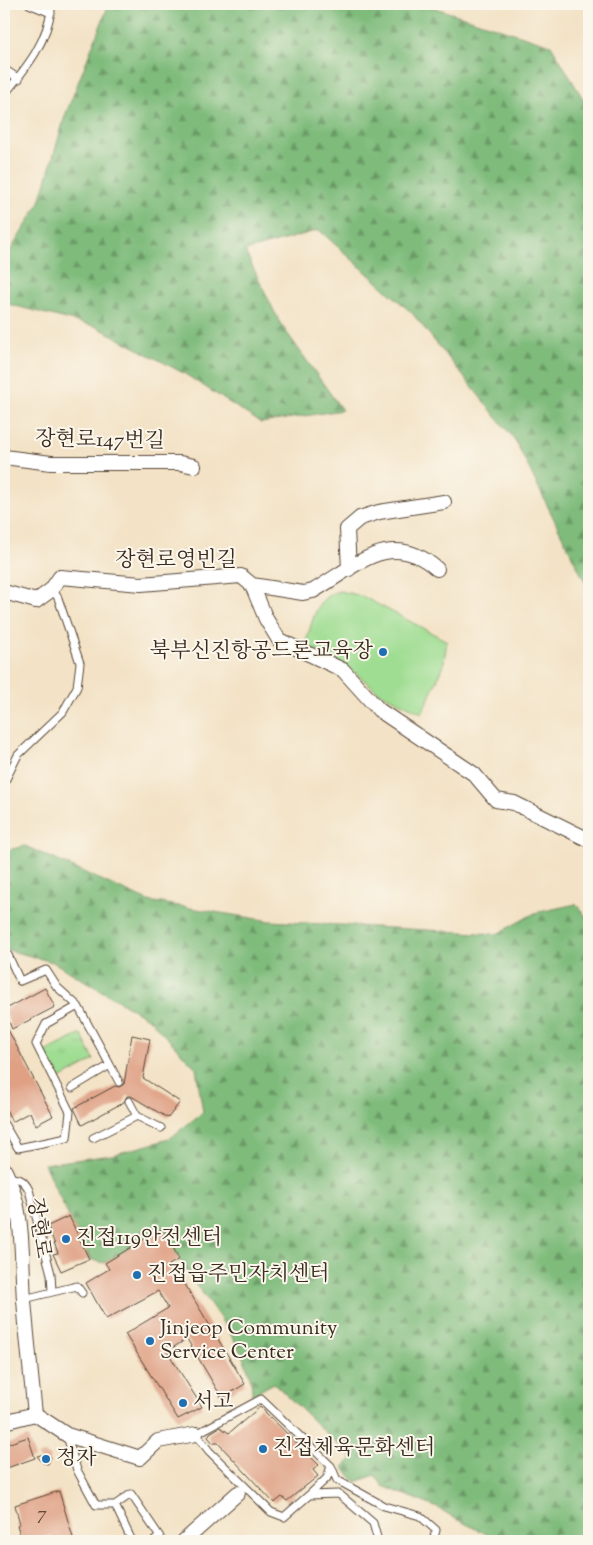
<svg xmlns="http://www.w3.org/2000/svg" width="593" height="1545" viewBox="0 0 593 1545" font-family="'Sorts Mill Goudy','Noto Serif KR',serif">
<defs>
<pattern id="forest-firs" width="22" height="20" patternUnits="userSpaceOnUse" patternTransform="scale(1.25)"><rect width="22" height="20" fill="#7fbc7c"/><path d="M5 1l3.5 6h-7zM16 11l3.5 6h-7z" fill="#699965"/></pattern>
<pattern id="park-tufts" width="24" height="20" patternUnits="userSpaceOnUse" patternTransform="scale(1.25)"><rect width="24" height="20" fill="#9fdd92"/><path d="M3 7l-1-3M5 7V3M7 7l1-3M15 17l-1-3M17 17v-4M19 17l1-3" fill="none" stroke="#8abe7d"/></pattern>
</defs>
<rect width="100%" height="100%" fill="#fbf7ec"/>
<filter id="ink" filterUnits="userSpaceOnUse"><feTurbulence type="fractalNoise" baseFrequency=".02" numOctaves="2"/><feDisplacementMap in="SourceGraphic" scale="10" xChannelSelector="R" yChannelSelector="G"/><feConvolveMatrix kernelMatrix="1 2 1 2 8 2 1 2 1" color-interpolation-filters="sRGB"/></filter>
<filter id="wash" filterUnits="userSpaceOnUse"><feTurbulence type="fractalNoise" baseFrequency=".0096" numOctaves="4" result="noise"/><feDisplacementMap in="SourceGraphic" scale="20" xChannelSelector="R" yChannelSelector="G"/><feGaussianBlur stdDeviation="1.12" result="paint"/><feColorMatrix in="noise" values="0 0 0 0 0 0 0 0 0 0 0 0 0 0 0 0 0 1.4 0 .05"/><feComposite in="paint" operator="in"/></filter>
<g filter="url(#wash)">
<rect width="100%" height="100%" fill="#f3e2c5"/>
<path fill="#9fdd92" stroke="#6d8458" d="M340,591L362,596L447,641L443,667L422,713L380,693L348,667L305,645C312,625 315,595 340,591Z"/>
<path fill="url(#forest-firs)" stroke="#5d734d" d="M109,4H423L551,45L589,109V590L515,440L412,313L319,230L245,251L280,323L342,410L261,423L185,374L97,327L4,303V261L40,202L65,116Z
M25,846L148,901L270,921L497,934L535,913L576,904L589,920V1541H501L456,1519L440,1509L383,1486L375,1475L356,1482L343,1467L352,1458L274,1383L252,1395C255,1354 200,1294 179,1259C173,1249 168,1239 163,1229L105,1263L89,1259L44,1164L112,1155L169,1139L203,1112L196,1068L149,1019L53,962L4,949V851Z"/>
<path fill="url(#park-tufts)" stroke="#6d8458" d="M81,1034L94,1060L60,1079L45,1052Z"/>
<g id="blocks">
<path fill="#dfa084" d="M45,988L55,1007L12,1029L4,1010Z
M4,1022L53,1116L36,1125L30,1112L12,1122L4,1105Z
M132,1035L150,1039L143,1078L180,1102L168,1118L131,1096H127L124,1102L82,1125L74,1108L115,1086L119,1087L124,1084Z
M69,1216L89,1259L61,1271L53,1254L58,1253L48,1226Z
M163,1228L179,1259L169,1265L179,1283L183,1281L245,1384L222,1398L187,1339L167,1351L202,1407L178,1419L125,1334L168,1308L158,1291L106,1319L86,1283L109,1269L105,1263Z
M260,1407L319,1465L313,1470L318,1476L287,1501L282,1497L274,1503L218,1443H213L208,1437L210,1433L220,1427L229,1433Z
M28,1437L35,1458L4,1469V1445Z
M45,1454L51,1457L48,1464L43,1463L37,1456Z
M59,1491L74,1541H55L53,1535L33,1541H22L17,1525L20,1524L15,1505Z"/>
</g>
</g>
<g filter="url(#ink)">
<use href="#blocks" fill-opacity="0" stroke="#574637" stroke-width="1"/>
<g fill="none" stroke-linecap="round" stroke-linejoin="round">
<defs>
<path id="service" d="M29,4L51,13
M4,69L19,79
M4,95C27,67 48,42 52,4
M4,783L18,755L63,712L77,687L80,663L58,598L52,588
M8,955L20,981L46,970L57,987L78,1006
M110,1065L119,1082
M129,1101L137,1116L161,1128
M4,1124L18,1148L67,1138L70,1112L36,1044L46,1024L78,1006L110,1065L72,1088
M93,1138L137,1116
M9,1178C20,1178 24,1180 29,1190L51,1274L52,1291
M24,1299L77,1286L82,1293
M67,1436L77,1470L96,1505H115L131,1494L160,1537L154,1541
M309,1495L327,1478L331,1466
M115,1505L132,1541
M378,1541L373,1523L339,1494L309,1495L284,1517L271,1512L209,1451L196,1434L261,1399L331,1466L337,1480L384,1506L420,1516L436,1530L433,1541"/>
<path id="minor" d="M4,457L51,463H180L194,466
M349,569L347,529L360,518L379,512L444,502
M252,585L303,593L313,591C356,566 391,528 437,569
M4,592L36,601L51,590L60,577L141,584L241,576L252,585L266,619L279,640L343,670L379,710L474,774L496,800L514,803L589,840
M4,1169C25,1209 21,1256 24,1300C27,1338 31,1376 35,1414
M4,1422L35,1414L67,1435L140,1458L158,1441L196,1434
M184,1541L238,1493"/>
</defs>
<use href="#service" stroke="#574637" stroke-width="9"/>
<use href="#minor" stroke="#574637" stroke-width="16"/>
<use href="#service" stroke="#fff" stroke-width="7"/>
<use href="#minor" stroke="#fff" stroke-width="14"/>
</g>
</g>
<g fill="#1f6fb2" stroke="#fbf7ec" stroke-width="2">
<circle cx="383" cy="652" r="5"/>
<circle cx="66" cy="1239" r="5"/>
<circle cx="137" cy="1275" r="5"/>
<circle cx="150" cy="1341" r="5"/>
<circle cx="183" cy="1403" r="5"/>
<circle cx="263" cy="1449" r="5"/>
<circle cx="46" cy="1459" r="5"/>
</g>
<g text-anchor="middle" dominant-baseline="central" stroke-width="4" stroke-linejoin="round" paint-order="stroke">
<g font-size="19" fill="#644838">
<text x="42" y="1514">7</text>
</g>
<g font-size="21" fill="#3b2a1e" stroke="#fbf7ec">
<text transform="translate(100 441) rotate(1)">장현로147번길</text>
<text x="176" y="561">장현로영빈길</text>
<text transform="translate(38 1228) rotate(82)">장현로</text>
</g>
<g font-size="21" fill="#3b2a1e" stroke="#fbf7ec" text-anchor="start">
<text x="373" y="652" text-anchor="end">북부신진항공드론교육장</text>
<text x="76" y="1239">진접119안전센터</text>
<text x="147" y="1275">진접읍주민자치센터</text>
<text x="160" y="1329">Jinjeop Community<tspan x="160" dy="24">Service Center</tspan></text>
<text x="193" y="1403">서고</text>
<text x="273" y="1449">진접체육문화센터</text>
<text x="56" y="1459">정자</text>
</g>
</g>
<rect width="593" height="1545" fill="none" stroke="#fbf7ec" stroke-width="20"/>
</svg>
